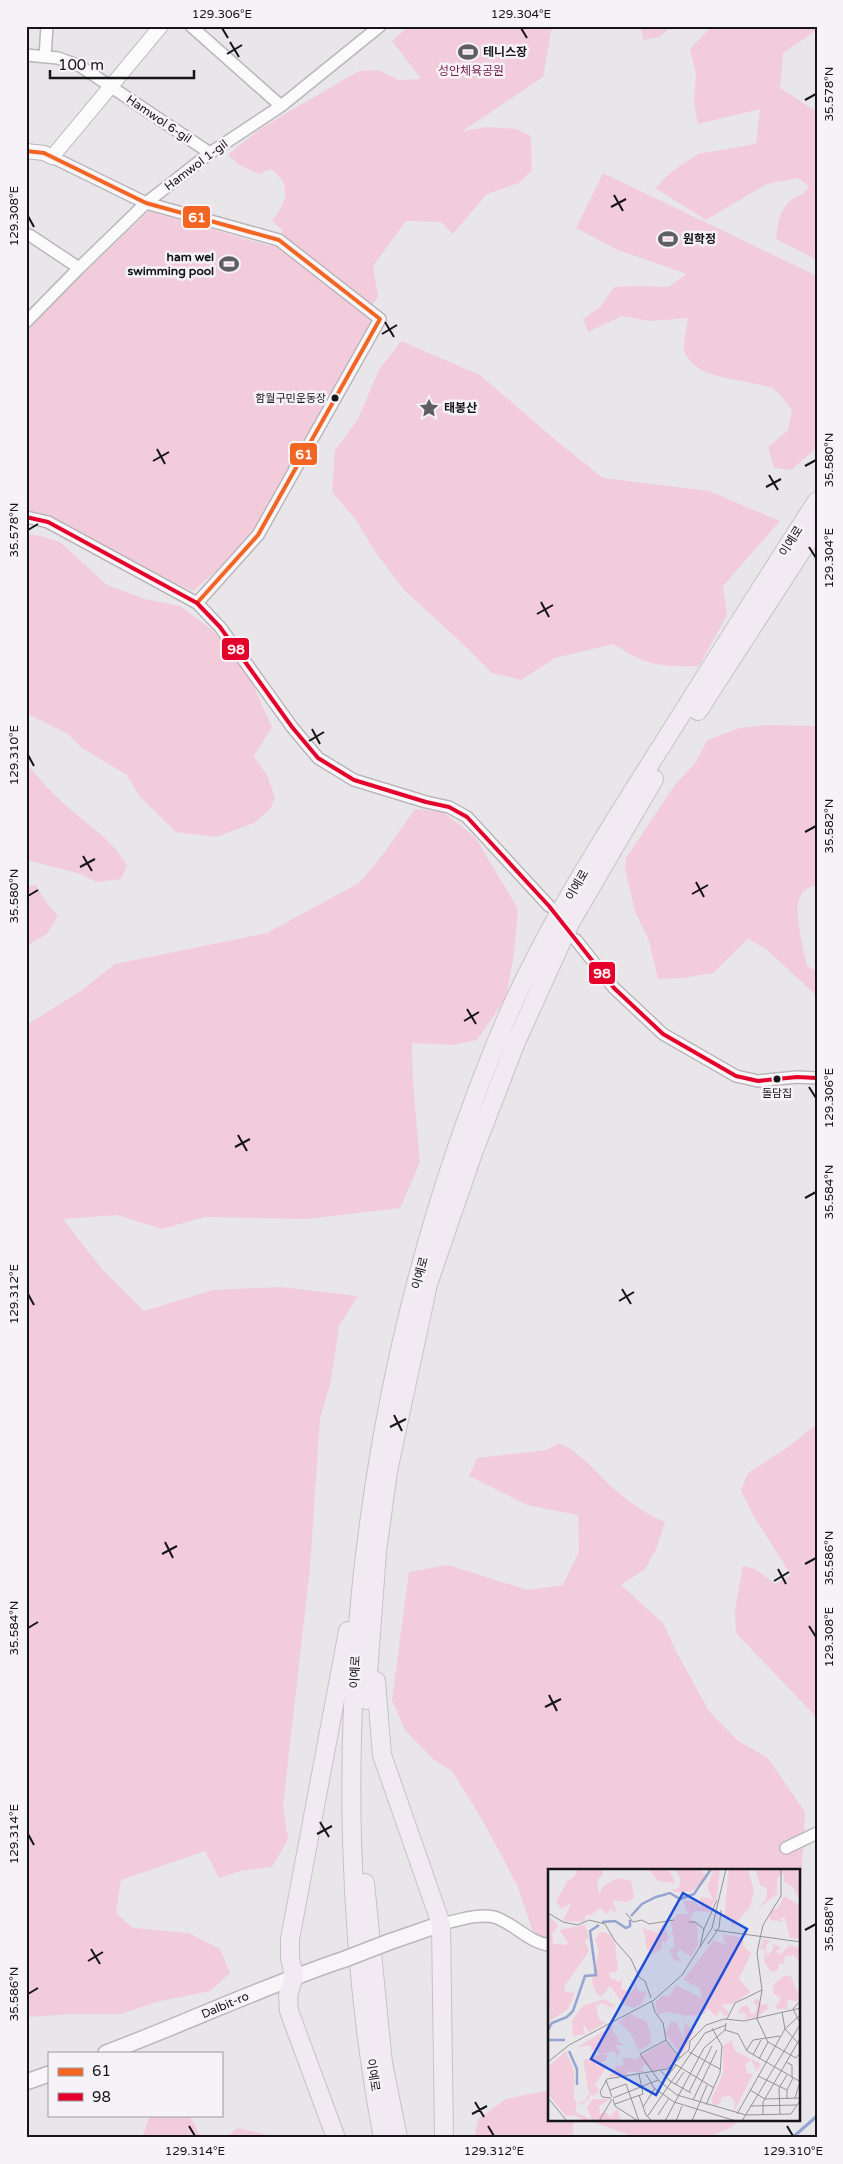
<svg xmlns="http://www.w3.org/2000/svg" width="843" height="2164" viewBox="0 0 843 2164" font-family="'Varela Round','Noto Sans KR',sans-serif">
<rect width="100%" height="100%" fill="#e8e6e9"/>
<path fill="#f3ccdc" d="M409,26H552L543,77L463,131L487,127L516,129L531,136L532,170L519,183L487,194L453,234L441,222L406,221L373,266L378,297L366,313L371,320L370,329L250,535L215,572L193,591L26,518V337L28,326L149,211L270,246L283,231L272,221C287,203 293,183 270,169L259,174L238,164L228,155L256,132L283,115L359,71L378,70L399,80L421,79L392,41Z
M640,26H671L660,37L644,40Z
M712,26H817V30L783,53L780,88L817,112V260L776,239C777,226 779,211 790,201C800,193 800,199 809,186L798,178L767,184L706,220L655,188L671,172L698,154L756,144L760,109L698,124L694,102L696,74L690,49Z
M603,173L817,276V447L792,470L774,468L768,447L788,430L792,410C787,404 779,391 771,388C746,378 691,381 684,349C683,340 687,328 688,318L651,321L622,316L588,332L583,319L600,307L614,287L636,286L668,287L687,274L618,250L576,228Z
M401,341L480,375L558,442L603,478L709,491L780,521L723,586L727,615L699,666C662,667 645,666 614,644L555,658L521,680L492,673L464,645L404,590L376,553L356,520L332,492L335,450L357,421L379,370Z
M26,534L41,536L60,542L107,585L145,599L180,606L211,629L241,659L272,727L254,756L268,777L275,798L271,808L254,823L216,837L176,832L139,796L127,775L82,748L68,734L26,713Z
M767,725L817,726V885C809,887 802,890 799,899C794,913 804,951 807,966L817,971V996L766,949L748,939L713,973L683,978L658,979L649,941L635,911L625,868L626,858L674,786L696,762L707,740L740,728Z
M26,763C39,779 54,795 69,808C90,827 113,840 127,866L121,879L96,882L81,874L26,860Z
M415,809L443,812L475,837L518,909L514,954L506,998L477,1040L453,1045L412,1043L413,1083L420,1162L400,1208L307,1219L205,1217L162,1229L117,1215L63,1219L102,1269L144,1311L213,1290L280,1287L358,1296L339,1326L331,1381L320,1418L310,1568L283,1806L288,1839L272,1867L240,1871L219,1878L205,1851L121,1880L116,1913L133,1928L189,1933L220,1949L230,1973L210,1991L156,2002L121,2014H71L29,2017L26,2020V1025L81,991L115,964L267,933L359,883L384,853Z
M36,885L46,902L58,916L47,934L26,946V887Z
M817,1424V1718L736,1633L735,1610L743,1566L755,1569L775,1584L791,1575L753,1515L741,1490L748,1473L788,1447Z
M559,1443C584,1454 599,1477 619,1493C633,1505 648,1515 665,1522L656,1550L645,1569L621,1585L663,1623L677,1653L709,1711L737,1740L768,1758L805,1812L801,1886L799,1891V1870H549V1954L537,1943L517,1885L483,1821L452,1771L434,1760L405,1730L392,1700L409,1572L448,1565L528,1590L563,1585L579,1551L578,1515L527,1505L469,1476L477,1458L546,1450Z
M549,2090V2120H574L572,2138H474L478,2119L506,2099Z
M150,2115H189L202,2138H142Z
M588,2120H742L730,2128L706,2138H637Z
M238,2128L280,2138H224Z"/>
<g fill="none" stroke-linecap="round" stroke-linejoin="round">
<path stroke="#95a5d0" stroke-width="3" d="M792,2138L817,2116"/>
<defs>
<path id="minor" d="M191,26L281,106
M26,55L58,58L80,66L210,153
M45,57L47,26
M52,157L146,203L279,240L380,319L258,535L197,603
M26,234L31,236L79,268
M26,322L79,268L146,203L210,153L281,106L380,26
M26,517L48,522L197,603L220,627L292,727L318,758L354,780L426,802L449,807L467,817L549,906
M576,940L614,988L663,1034L736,1076L758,1081L797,1077L817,1078
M786,1848L817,1833
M441,1924C457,1921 478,1913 494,1917C514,1923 528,1942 549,1945"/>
<path id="tertiary" d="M26,151L44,153L52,157L161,26"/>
<path id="secondary" d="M389,1942L441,1924
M106,2053C186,2023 264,1986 345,1959
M26,2082L49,2074"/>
<path id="trunk" d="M698,711L817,527
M376,1681L382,1755L441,1924L444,2138
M366,1700L377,1552L388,1471L428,1284L473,1153L516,1042L570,923L654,779
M365,1883L383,2063L398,2138
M336,2138L289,2011L288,1996L294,1976L290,1958V1939L348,1631
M383,2138C364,2040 355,1941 352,1841C345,1567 394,1290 499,1036C539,938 601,842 657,753C710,669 763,584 817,501"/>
</defs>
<use href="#minor" stroke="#b9b7b9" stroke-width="14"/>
<use href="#tertiary" stroke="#b9b7b9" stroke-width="16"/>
<use href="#secondary" stroke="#b9b7b9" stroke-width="18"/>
<use href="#trunk" stroke="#c4c3c4" stroke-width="20"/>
<use href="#minor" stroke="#fcfbfc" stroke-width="11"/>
<use href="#tertiary" stroke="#fcfbfc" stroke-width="14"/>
<use href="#secondary" stroke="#f8f5f8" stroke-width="15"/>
<use href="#trunk" stroke="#f2eaf2" stroke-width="18"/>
<defs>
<path id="secondary-bridge" d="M345,1959L389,1942"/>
</defs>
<use href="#secondary-bridge" stroke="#b9b7b9" stroke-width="18" stroke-linecap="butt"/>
<use href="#secondary-bridge" stroke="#f8f5f8" stroke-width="15"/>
<defs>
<path id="bus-1" d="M26,151L44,153L146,203L279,240L380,319L258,535L197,603"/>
<path id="bus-2" d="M26,517L48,522L197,603L220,627L292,727L318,758L354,780L426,802L449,807L467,817L549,906L614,988L663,1034L736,1076L758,1081L797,1077L817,1078"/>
</defs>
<use href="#bus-1" stroke="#f5f3f8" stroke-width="8"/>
<use href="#bus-2" stroke="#f5f3f8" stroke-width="8"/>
<use href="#bus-1" stroke="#f26522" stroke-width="4"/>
<use href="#bus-2" stroke="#e4002b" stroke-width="4"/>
</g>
<path fill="none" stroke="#151416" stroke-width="2" d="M222,28L228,38M521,28L527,38M230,42L239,57M227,54L242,45M805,100L816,94M614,195L623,211M611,207L626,199M28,216L34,227M385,322L394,337M382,334L397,325M157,449L165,464M153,461L169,452M805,466L816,460M769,475L778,490M766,487L781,479M28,530L38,524M809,547L816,558M541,602L549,617M537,614L553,605M312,729L320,744M309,741L324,732M28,755L34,766M805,832L816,826M83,856L92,871M80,867L95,859M696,882L704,897M692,894L708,885M28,896L38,890M467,1009L476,1024M464,1021L479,1012M809,1087L816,1098M238,1135L247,1151M235,1147L250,1139M805,1198L816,1192M622,1289L631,1304M28,1294L34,1305M619,1301L634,1292M394,1415L402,1431M390,1427L406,1419M165,1542L173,1558M162,1554L177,1546M805,1564L816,1558M778,1569L786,1584M774,1581L789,1572M809,1626L816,1637M28,1628L38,1622M549,1695L557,1711M545,1707L561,1699M320,1822L329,1837M28,1834L34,1845M317,1834L332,1826M805,1930L816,1924M91,1949L100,1964M88,1961L103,1952M28,1994L38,1988M475,2102L484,2117M472,2114L487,2106M189,2126L195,2136M488,2126L494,2136M787,2126L793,2136"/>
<defs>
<symbol id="stadium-bare" viewBox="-9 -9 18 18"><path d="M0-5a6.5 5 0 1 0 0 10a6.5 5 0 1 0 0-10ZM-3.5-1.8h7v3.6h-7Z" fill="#5f5e60" stroke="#f5f3f8" stroke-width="2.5" paint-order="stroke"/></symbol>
<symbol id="sight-bare" viewBox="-9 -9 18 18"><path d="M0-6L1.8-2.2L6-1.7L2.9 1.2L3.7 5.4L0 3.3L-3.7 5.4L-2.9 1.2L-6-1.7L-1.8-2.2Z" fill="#5f5e60" stroke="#f5f3f8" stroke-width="2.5" paint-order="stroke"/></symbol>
</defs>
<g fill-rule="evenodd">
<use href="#stadium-bare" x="454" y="38" width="28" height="28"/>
<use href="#stadium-bare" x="654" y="225" width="28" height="28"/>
<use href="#stadium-bare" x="215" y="250" width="28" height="28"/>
<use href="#sight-bare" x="415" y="394" width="28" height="28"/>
</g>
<g fill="#151416" stroke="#f5f3f8" stroke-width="2">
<circle cx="335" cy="398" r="4.5"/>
<circle cx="777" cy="1079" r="4.5"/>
</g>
<g text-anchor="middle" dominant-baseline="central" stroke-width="5" stroke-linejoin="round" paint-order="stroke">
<g font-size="11" fill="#151416" stroke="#f5f3f8" text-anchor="end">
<text x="326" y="398">함월구민운동장</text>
<text x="777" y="1093" text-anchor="middle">돌담집</text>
</g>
<g font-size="12" font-weight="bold" fill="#151416" stroke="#f5f3f8" text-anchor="start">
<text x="483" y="52">테니스장</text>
<text x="683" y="239">원학정</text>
<text x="214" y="257" text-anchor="end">ham wel<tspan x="214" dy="14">swimming pool</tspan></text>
<text x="444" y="408">태봉산</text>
</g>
<g font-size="12" fill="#731e48" stroke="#f5f3f8">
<text x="471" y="71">성안체육공원</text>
</g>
<g font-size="12" fill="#151416" stroke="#f5f3f8">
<text transform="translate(159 119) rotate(34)">Hamwol 6-gil</text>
<text transform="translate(196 165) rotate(-37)">Hamwol 1-gil</text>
<text transform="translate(791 541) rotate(-58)">이예로</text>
<text transform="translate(577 885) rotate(-60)">이예로</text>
<text transform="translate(420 1273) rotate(-75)">이예로</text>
<text transform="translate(355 1672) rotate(-87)">이예로</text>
<text transform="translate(225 2005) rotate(-23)">Dalbit-ro</text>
<text transform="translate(373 2075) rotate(81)">이예로</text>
</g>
</g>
<g transform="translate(548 1869)">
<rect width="252" height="252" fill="#e8e6e9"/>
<path d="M30,0H55L54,7L49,11L51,25L55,17L70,9L83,12L86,29L79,33L65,31L68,42L65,44L64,40L58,45L52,39L43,46H38L36,53L15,52L24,33L14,40L8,33L19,12L26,8ZM100,0H121L127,14L110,12ZM127,0H152L157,5L155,13L143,23H126L124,21L131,19L133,11ZM166,0H172L169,27L161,43L146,42L142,50L149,54L150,76L143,88L132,80L128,85L134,93L126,91L121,81L127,78L123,53L129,45H140L135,32H147L153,39L152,28L165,30L159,18ZM181,0H200L206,23L202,38L184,58L183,52L176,49ZM207,0H252V33L245,18L236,13V4L229,9V25L210,40L219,28V19L212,16ZM236,27L252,36V70L242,69L237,49H232L235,53L222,51V42L230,39ZM0,47L10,56L4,65L5,75L18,76L20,73L11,61L37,56L41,69L37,72L41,82L16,118L17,123L27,124L20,140L2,152ZM115,55L121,69L117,74L114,72V80L104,85L99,80L95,59L109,64ZM53,63L62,65L67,75L70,100L67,104L61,103L62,109L72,113L75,108L73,120L84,123L87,117L79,108L87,114L90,122L99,123L93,135L85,139L75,135L62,117L53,128L48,123L44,113L51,82L47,70ZM174,65L195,69L196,78L203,84L191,110L202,123L186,134L173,136L181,144L178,148L172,141L168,147L165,145L160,139L156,145L140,147L118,143L110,146L107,134L115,126L121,128L128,116L154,129L152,119L135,111L166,71L178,76ZM216,70L223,72L218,76L219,87L225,80V75L233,79L228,82L231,86L242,76L252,79V92L245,86L237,87L236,95L231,94L230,101L223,103L216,93L217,81L211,80ZM236,107H243L250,125L252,108V129L248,133L239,130L240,140H229L228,136L233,130L225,124V116ZM209,129L214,136L219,134L220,140L208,148L192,150L199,148L196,143L190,145L194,137H200L203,145L208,144L209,136L205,133ZM56,130L68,137L62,138L54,134L48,137L51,151L58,154L41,163L35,155L37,165L25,167L24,151L35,137ZM82,145L99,153L102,163L103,174L91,182L82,163L70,153ZM123,152L129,154L136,170V153L146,163L134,186L117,165ZM67,156L64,161L70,169L69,172L77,176H67L73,184L69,187L66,182L54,185L60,186L57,192L46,197L60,195L47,216L51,221L46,227L42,225L41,230L32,236L30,234L37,232L41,224L35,191L52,186L49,181H43V176L29,178ZM183,171L187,182L213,195L209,202L203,191L197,195L199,204L205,205L186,243L187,233L182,227L173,228V233L166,237L163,231L175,205V177ZM118,172L130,188L119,199L105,203L97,195L94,200L97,204L79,202V206L60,208L69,197L76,196L74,190L83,188L86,191ZM18,182L26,202V229L29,235L27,243L44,251L39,238L45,230H62L51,237L52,245L58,243L62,248L69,240L73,252H33V249L25,246L18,247L0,225V198Z" fill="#f3ccdc"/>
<path fill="none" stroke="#95a5d0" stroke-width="2.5" d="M83,47L94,35L108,28L122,24L132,30L146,25L163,0M54,53L67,52L78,59L82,57V51M0,161L4,154L19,148L25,142L37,107L48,106L42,62L51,56M0,171H17M21,182L29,200V216"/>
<path fill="none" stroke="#949295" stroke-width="1" d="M233,0V27L215,56L209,84L214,121L209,150L220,173L248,189L253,183M0,44L15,53L30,56L41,51L57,55L67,72L83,90L91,108L97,112L103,129M78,44L85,53L94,51L101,55L126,51M141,53H147L156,60M166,61L253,73M160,75L171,59L173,41M152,78L156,60L169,31M253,131L245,140L253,156M104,133L107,143L115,154L118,171L132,189M234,143L237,160L253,177M179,150L187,134L214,121M177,161L190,165L199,182L253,213M118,171L92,185L111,212L129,226L198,246L243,245L253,230M198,182L205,171L232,167M141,183L172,200M205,186L213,171M211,190L220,173M0,193L21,176L106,131L134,106L164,59L178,0M238,193L244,196V209M125,194L166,219M113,202L122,212L143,224M98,205L106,219L126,233L188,252M210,207L239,221M118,209L128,196M58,211L64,228M127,216L136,203M62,221L78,215L91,252M202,221L217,230L253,229M141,223L164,177M91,226L98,246L104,252M0,229L19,252M63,229L54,228L52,223L59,210L119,200L141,181L142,172L158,156L176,150L196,152L253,139M65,229L110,211M239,229V221L245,209M247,229L252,213M65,230L67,237L90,252M145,231L169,181M67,235L95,225L91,205M158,236L172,204L174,177L164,159M202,237L249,236M95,238L107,219M189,245L237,160L253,145M232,245L231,219L239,206M110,246L121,229M215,246V233L253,168M99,248L157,164L178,156M51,252L64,230M117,252L156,179L177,161L178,154M128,252L134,237M144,252L159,216M194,252L253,154"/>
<path fill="#1d4ed8" fill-opacity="0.15" stroke="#1d4ed8" stroke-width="2.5" d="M135,24L199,60L108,226L43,190Z"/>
<rect width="252" height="252" fill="none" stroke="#151416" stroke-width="2.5"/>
</g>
<g stroke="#f5f3f8" stroke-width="2">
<rect x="182" y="205" width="29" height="24" rx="5" fill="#f26522"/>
<rect x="289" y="442" width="29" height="24" rx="5" fill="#f26522"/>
<rect x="221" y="637" width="29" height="24" rx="5" fill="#e4002b"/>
<rect x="588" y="961" width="28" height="24" rx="5" fill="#e4002b"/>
</g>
<g font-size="14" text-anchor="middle" font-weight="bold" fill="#fff">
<text x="197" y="222">61</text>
<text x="304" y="459">61</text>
<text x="236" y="654">98</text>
<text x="602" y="978">98</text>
</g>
<rect width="843" height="2164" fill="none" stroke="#f5f3f8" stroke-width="55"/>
<rect x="48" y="2052" width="175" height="65" fill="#f5f3f8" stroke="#9b9a9e"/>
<rect x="58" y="2068" width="25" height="8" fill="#f26522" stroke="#9b9a9e"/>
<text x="92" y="2076" font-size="15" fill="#151416">61</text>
<rect x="58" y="2093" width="25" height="8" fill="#e4002b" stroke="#9b9a9e"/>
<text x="92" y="2102" font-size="15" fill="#151416">98</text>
<path d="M50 70v8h144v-8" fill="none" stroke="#151416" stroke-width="2.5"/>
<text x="58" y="70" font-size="15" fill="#151416" stroke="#f5f3f8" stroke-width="4" paint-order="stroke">100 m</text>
<rect x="28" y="28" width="788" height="2108" fill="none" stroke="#151416" stroke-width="2"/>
<g font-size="12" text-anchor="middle" fill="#151416">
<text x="222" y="18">129.306°E</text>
<text x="521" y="18">129.304°E</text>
<text transform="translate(829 94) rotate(-90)" y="4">35.578°N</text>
<text transform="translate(14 216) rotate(-90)" y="4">129.308°E</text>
<text transform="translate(829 460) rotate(-90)" y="4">35.580°N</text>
<text transform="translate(14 530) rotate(-90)" y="4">35.578°N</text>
<text transform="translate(829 558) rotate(-90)" y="4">129.304°E</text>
<text transform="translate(14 755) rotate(-90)" y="4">129.310°E</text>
<text transform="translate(829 826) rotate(-90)" y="4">35.582°N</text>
<text transform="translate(14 896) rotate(-90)" y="4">35.580°N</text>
<text transform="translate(829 1098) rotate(-90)" y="4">129.306°E</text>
<text transform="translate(829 1192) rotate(-90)" y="4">35.584°N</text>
<text transform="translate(14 1294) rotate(-90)" y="4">129.312°E</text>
<text transform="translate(829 1558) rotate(-90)" y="4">35.586°N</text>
<text transform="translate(14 1628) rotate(-90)" y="4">35.584°N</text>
<text transform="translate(829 1637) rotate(-90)" y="4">129.308°E</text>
<text transform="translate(14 1834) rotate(-90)" y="4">129.314°E</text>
<text transform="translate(829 1924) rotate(-90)" y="4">35.588°N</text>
<text transform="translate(14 1994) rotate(-90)" y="4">35.586°N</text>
<text x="195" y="2155">129.314°E</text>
<text x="494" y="2155">129.312°E</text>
<text x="793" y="2155">129.310°E</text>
</g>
</svg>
